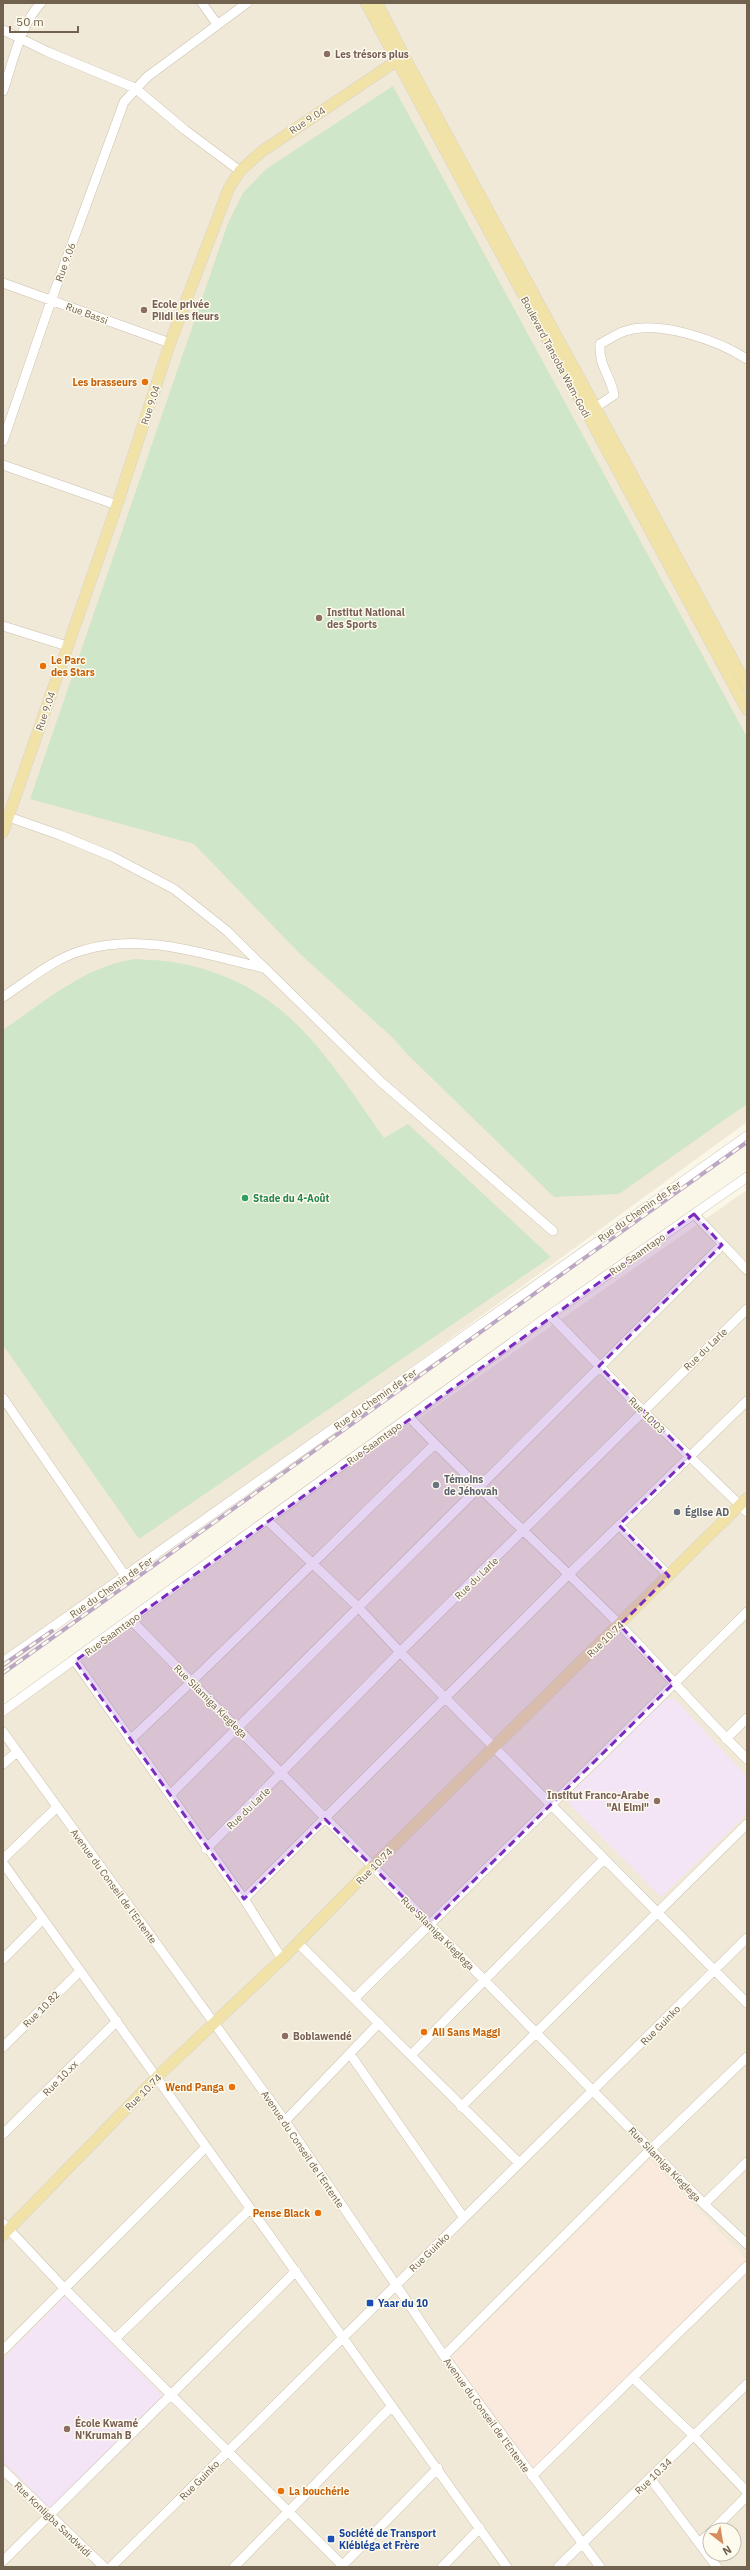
<svg xmlns="http://www.w3.org/2000/svg" width="750" height="2570" font-family="'IBM Plex Sans',sans-serif">
<style>
.residential{fill:#f1e9d7;fill-rule:evenodd}
.commercial{fill:#f9eadd}
.education{fill:#f3e4f6}
.green{fill:#cfe6c8}
.lines{fill:none;stroke-linecap:round;stroke-linejoin:round}
.minor-casing{stroke:#cbc0af;stroke-width:10}
.major-casing{stroke:#d7d3ce;stroke-width:12}
.minor{stroke:#fff;stroke-width:9}
.major{stroke:#f1e2a8;stroke-width:11}
.rail-casing{stroke:#bba7c3;stroke-width:4}
.rail{stroke:#fdfaee;stroke-width:2.5;stroke-dasharray:8;stroke-linecap:butt}
.marked{fill:#7b2cbf;fill-opacity:0.2;stroke:#7b2cbf;stroke-width:3;stroke-dasharray:8 5;stroke-linejoin:round}
.education-dot{fill:#8d6e63;stroke:#fdfaee;stroke-width:1.5}
.food-dot{fill:#e8710a;stroke:#fdfaee;stroke-width:1.5}
.leisure-dot{fill:#2e9e5b;stroke:#fdfaee;stroke-width:1.5}
.worship-dot{fill:#6b7280;stroke:#fdfaee;stroke-width:1.5}
.transit-dot{fill:#1a4fb4;stroke:#fdfaee;stroke-width:1.5}
.labels{text-anchor:middle;stroke-width:3;stroke-linejoin:round;paint-order:stroke}
.education-label{font-size:10px;font-weight:bold;fill:#785e54;stroke:#fdfaee;text-anchor:start}
.street-label{font-size:10px;fill:#71614f;stroke:#fdfaee}
.food-label{font-size:10px;font-weight:bold;fill:#c56008;stroke:#fdfaee;text-anchor:end}
.leisure-label{font-size:10px;font-weight:bold;fill:#27864d;stroke:#fdfaee;text-anchor:start}
.worship-label{font-size:10px;font-weight:bold;fill:#5b616d;stroke:#fdfaee;text-anchor:start}
.transit-label{font-size:10px;font-weight:bold;fill:#164399;stroke:#fdfaee;text-anchor:start}
</style>
<rect width="100%" height="100%" fill="#faf6e8"/>
<path class="residential" d="M3 3H747V1122L3 1665Z
M747 1190V2567H3V1707ZM710 2530H734V2554H710Z"/>
<path class="commercial" d="M650 2159 747 2260 531 2474 449 2359Z"/>
<path class="education" d="M666 1699H675L747 1777V1814L661 1897 569 1804 567 1797Z
M65 2296 164 2397 50 2509 3 2461V2359Z"/>
<path class="green" d="M393 86 747 737V1104L619 1194 554 1197 407 1054 392 1037 299 953 194 844 30 799 228 223 243 193 266 169Z
M135 959C149 960 164 960 178 963 286 983 326 1056 384 1138L408 1124 551 1257 139 1539 3 1345V1030C44 1002 85 966 135 959Z"/>
<g class="lines">
<g class="minor-casing">
<path id="minor" d="M202 3 217 24
M3 30 48 52 135 88 185 130 240 171
M3 91C13 62 20 25 41 3
M3 283 170 343
M596 407 614 395C610 373 599 368 600 344 608 340 616 334 625 331 660 320 717 340 747 359
M3 441 51 301 124 102 147 77 247 3
M3 465 117 505
M3 626 67 646
M3 815 60 835 111 856 174 889 227 931 380 1081 553 1231
M3 997C29 980 54 958 84 950 143 932 206 955 264 968
M694 1214 747 1270
M550 1315 643 1411 747 1512
M3 1398 126 1577
M409 1417C475 1486 545 1550 612 1617 658 1663 700 1713 747 1759
M267 1520 357 1606 400 1652 747 2003
M619 1525 669 1576
M131 1620 704 2204 747 2244
M75 1661 244 1899 282 1959
M3 1662 747 1136
M3 1711 550 1315 747 1177
M3 1732 285 2121 444 2356 600 2567
M726 1739 747 1718
M130 1740C233 1644 333 1542 435 1444
M3 1764 17 1752
M170 1795 722 1245
M206 1849 400 1652 747 1309
M3 1859 56 1808
M3 1863 507 2567
M244 1899 569 1574 747 1401
M298 1943 519 2163
M3 1959 42 1920
M355 1998 747 1612
M3 2047 80 1971
M350 2054 464 2218
M411 2055 604 1859
M461 2107 747 1824
M285 2121 379 2023
M3 2134 117 2021
M704 2204 747 2162
M3 2223 65 2289 344 2567
M115 2339 250 2209
M3 2350 206 2147
M444 2356 651 2149 747 2057
M633 2378 694 2436 747 2492
M3 2470 104 2567
M532 2476 747 2266
M650 2478 717 2567
M713 2530 747 2496
M699 2543 710 2533
M3 2561 296 2271
M111 2567 747 1938
M234 2567 392 2406
M341 2567 438 2468
M442 2567 480 2528
M558 2567 747 2384"/>
</g>
<g class="major-casing">
<path id="major" d="M366 3 747 710
M377 3 404 56 747 686
M3 832 117 505 170 343 229 188 240 171 261 152 404 56
M3 2235 157 2077 282 1959 372 1867 747 1498"/>
</g>
<use href="#minor" class="minor"/>
<use href="#major" class="major"/>
<g class="rail-casing">
<path id="rail" d="M3 1665 52 1631
M3 1673 747 1142"/>
</g>
<use href="#rail" class="rail"/>
</g>
<path class="marked" d="M694 1214 722 1245 599 1366 690 1457 619 1525 669 1576 620 1625 673 1684 430 1924 325 1819 244 1899 75 1661Z"/>
<g class="education-dot">
<circle cx="327" cy="54" r="4"/>
<circle cx="144" cy="310" r="4"/>
<circle cx="319" cy="618" r="4"/>
<circle cx="657" cy="1801" r="4"/>
<circle cx="285" cy="2036" r="4"/>
<circle cx="67" cy="2429" r="4"/>
</g>
<g class="food-dot">
<circle cx="145" cy="382" r="4"/>
<circle cx="43" cy="666" r="4"/>
<circle cx="424" cy="2032" r="4"/>
<circle cx="232" cy="2087" r="4"/>
<circle cx="318" cy="2213" r="4"/>
<circle cx="281" cy="2491" r="4"/>
</g>
<circle class="leisure-dot" cx="245" cy="1198" r="4"/>
<g class="worship-dot">
<circle cx="436" cy="1485" r="4"/>
<circle cx="677" cy="1512" r="4"/>
</g>
<g class="transit-dot">
<rect x="366" y="2299" width="8" height="8" rx="2"/>
<rect x="327" y="2535" width="8" height="8" rx="2"/>
</g>
<g class="labels">
<g class="education-label">
<text x="335" y="58">Les trésors plus</text>
<text x="152" y="308">Ecole privée<tspan x="152" dy="12">Piidi les fleurs</tspan></text>
<text x="327" y="616">Institut National<tspan x="327" dy="12">des Sports</tspan></text>
<text x="649" y="1799" text-anchor="end">Institut Franco-Arabe<tspan x="649" dy="12">"Al Elmi"</tspan></text>
<text x="293" y="2040">Boblawendé</text>
<text x="75" y="2427">École Kwamé<tspan x="75" dy="12">N'Krumah B</tspan></text>
</g>
<g class="street-label">
<text transform="translate(307 120) rotate(-33)" y="4">Rue 9.04</text>
<text transform="translate(65 262) rotate(-70)" y="4">Rue 9.06</text>
<text transform="translate(87 313) rotate(20)" y="4">Rue Bassi</text>
<text transform="translate(556 357) rotate(62)" y="4">Boulevard Tansoba Wam-Godi</text>
<text transform="translate(150 405) rotate(-72)" y="4">Rue 9.04</text>
<text transform="translate(45 711) rotate(-71)" y="4">Rue 9.04</text>
<text transform="translate(639 1211) rotate(-35)" y="4">Rue du Chemin de Fer</text>
<text transform="translate(637 1254) rotate(-35)" y="4">Rue Saamtapo</text>
<text transform="translate(705 1349) rotate(-44)" y="4">Rue du Larle</text>
<text transform="translate(375 1399) rotate(-35)" y="4">Rue du Chemin de Fer</text>
<text transform="translate(647 1415) rotate(45)" y="4">Rue 10.03</text>
<text transform="translate(374 1443) rotate(-36)" y="4">Rue Saamtapo</text>
<text transform="translate(476 1578) rotate(-44)" y="4">Rue du Larle</text>
<text transform="translate(111 1587) rotate(-35)" y="4">Rue du Chemin de Fer</text>
<text transform="translate(112 1634) rotate(-36)" y="4">Rue Saamtapo</text>
<text transform="translate(605 1639) rotate(-44)" y="4">Rue 10.74</text>
<text transform="translate(211 1701) rotate(45)" y="4">Rue Silamiga Kieglega</text>
<text transform="translate(248 1808) rotate(-44)" y="4">Rue du Larle</text>
<text transform="translate(374 1866) rotate(-45)" y="4">Rue 10.74</text>
<text transform="translate(114 1886) rotate(54)" y="4">Avenue du Conseil de l'Entente</text>
<text transform="translate(438 1933) rotate(45)" y="4">Rue Silamiga Kieglega</text>
<text transform="translate(41 2009) rotate(-45)" y="4">Rue 10.82</text>
<text transform="translate(660 2025) rotate(-45)" y="4">Rue Guinko</text>
<text transform="translate(60 2078) rotate(-45)" y="4">Rue 10.xx</text>
<text transform="translate(143 2092) rotate(-45)" y="4">Rue 10.74</text>
<text transform="translate(303 2149) rotate(56)" y="4">Avenue du Conseil de l'Entente</text>
<text transform="translate(665 2164) rotate(46)" y="4">Rue Silamiga Kieglega</text>
<text transform="translate(429 2252) rotate(-44)" y="4">Rue Guinko</text>
<text transform="translate(487 2415) rotate(54)" y="4">Avenue du Conseil de l'Entente</text>
<text transform="translate(653 2476) rotate(-44)" y="4">Rue 10.34</text>
<text transform="translate(199 2480) rotate(-45)" y="4">Rue Guinko</text>
<text transform="translate(53 2519) rotate(44)" y="4">Rue Konligba Sandwidi</text>
</g>
<g class="food-label">
<text x="137" y="386">Les brasseurs</text>
<text x="51" y="664" text-anchor="start">Le Parc<tspan x="51" dy="12">des Stars</tspan></text>
<text x="432" y="2036" text-anchor="start">Ali Sans Maggi</text>
<text x="224" y="2091">Wend Panga</text>
<text x="310" y="2217">Pense Black</text>
<text x="289" y="2495" text-anchor="start">La bouchérie</text>
</g>
<g class="leisure-label">
<text x="253" y="1202">Stade du 4-Août</text>
</g>
<g class="worship-label">
<text x="444" y="1483">Témoins<tspan x="444" dy="12">de Jéhovah</tspan></text>
<text x="685" y="1516">Église AD</text>
</g>
<g class="transit-label">
<text x="378" y="2307">Yaar du 10</text>
<text x="339" y="2537">Société de Transport<tspan x="339" dy="12">Kiébléga et Frère</tspan></text>
</g>
</g>
<rect width="750" height="2570" fill="none" stroke="#71614f" stroke-width="8"/>
<g transform="translate(722 2542) rotate(149)"><circle r="19" fill="#fdfaee" stroke="#c5bdae"/>
<path d="M0-3L7 15L0 10L-7 15Z" fill="#d68c5b"/>
<text y="-6" font-size="11" font-weight="bold" text-anchor="middle" fill="#71614f">N</text>
</g>
<path d="M10 26v6h68v-6" fill="none" stroke="#71614f" stroke-width="2"/>
<text x="16" y="26" font-size="12" fill="#71614f" stroke="#fdfaee" stroke-width="3" paint-order="stroke">50 m</text>
</svg>
